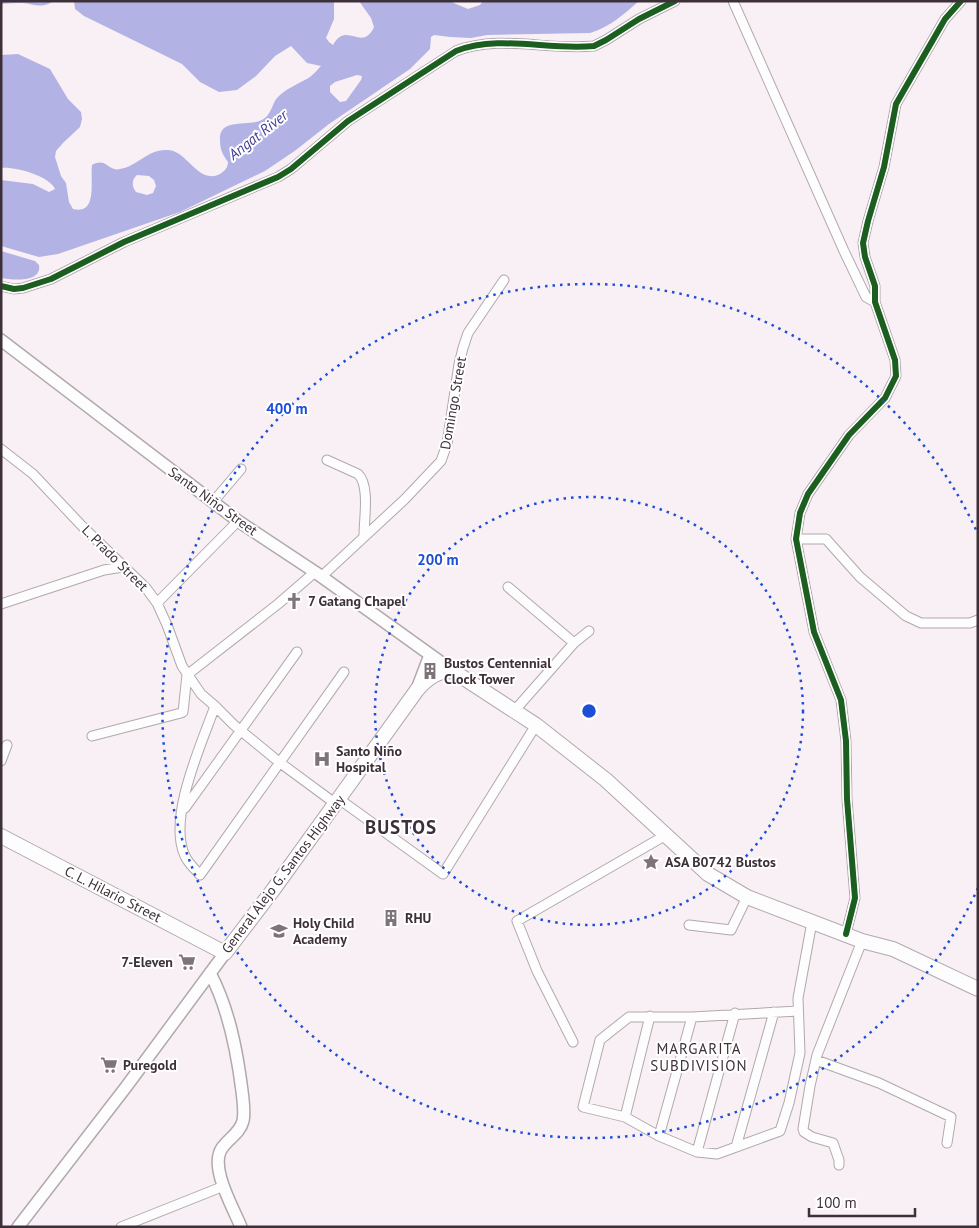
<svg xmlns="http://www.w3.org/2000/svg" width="979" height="1228" font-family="'PT Sans',sans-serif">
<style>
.water{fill:#b3b2e4;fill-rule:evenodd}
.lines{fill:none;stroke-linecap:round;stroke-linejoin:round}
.street-casing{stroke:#b1a8ad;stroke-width:11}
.secondary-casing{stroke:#b1a8ad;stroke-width:14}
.primary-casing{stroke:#b1a8ad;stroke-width:16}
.street{stroke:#fefdfd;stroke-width:9}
.secondary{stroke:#fefdfd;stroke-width:11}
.primary{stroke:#fefdfd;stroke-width:14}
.cycleway-casing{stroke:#fff;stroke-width:9}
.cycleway{stroke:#1b5e20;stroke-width:6}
.ring{fill:none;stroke:#1d4ed8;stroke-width:2.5;stroke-dasharray:2.5 5}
.labels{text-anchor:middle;stroke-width:4;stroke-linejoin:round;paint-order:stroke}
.street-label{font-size:14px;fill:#3d3038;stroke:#fff}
.poi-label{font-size:14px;font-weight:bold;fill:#3d3038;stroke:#fff;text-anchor:start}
.water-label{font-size:15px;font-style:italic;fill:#423e8f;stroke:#fff}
.neighbourhood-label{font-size:15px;letter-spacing:1px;fill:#3d3038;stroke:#fff}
.district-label{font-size:19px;font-weight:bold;letter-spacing:1px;fill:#3d3038;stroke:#fff}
.centre{fill:#1d4ed8;stroke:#fff;stroke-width:2.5}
.ring-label{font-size:15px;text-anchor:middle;font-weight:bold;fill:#1d4ed8;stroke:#fff;stroke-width:4;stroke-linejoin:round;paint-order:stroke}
</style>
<rect width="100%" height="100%" fill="#f8f0f4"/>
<path class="water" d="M1 1H53C43 9 34 4 22 3 15 3 8 3 1 4Z
M74 1H334V19L326 38 329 42 333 45C347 20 362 53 374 27L371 18 359 1H449L468 9 480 5 483 1H639C624 14 610 27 590 33L487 35 471 38 450 37 434 35 431 37 430 49 410 69 329 124 296 150 265 171 180 212 58 254 39 257 1 246V180L33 184 49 192 55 189C50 176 14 166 1 168V55L18 54 50 69 68 99 81 112 82 119 80 127 63 143 56 151 55 157 61 176 66 183 69 202 73 209C98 215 90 181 92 165 107 157 108 172 120 169 138 166 148 149 167 150 188 150 197 185 220 174 225 171 228 167 228 162 223 155 220 150 220 141 218 115 252 129 265 118 272 112 272 104 277 98 286 88 299 84 310 77 314 74 317 70 321 66L307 63 291 46 275 56 256 76 237 90 219 92 200 82 182 64 84 16 75 9ZM357 75 362 76 361 80 346 101 340 102 330 92V86L335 82ZM137 175 149 176 154 180 156 186 153 193 147 195 136 192C132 187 131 180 137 175Z
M1 251 35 261 39 265C42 283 12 280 1 278Z"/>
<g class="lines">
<g class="street-casing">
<path id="street" d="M733 1 844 251 866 297 875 302
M1 286 14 289 23 288 51 279 124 242 278 177 291 169 348 121 456 51C500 34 549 51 594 46L606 40 639 19 675 1
M1 449 33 474 82 526 146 588 157 603 167 625 182 666 201 694 215 706 234 725 279 762 336 804
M327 460 358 474C370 485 364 519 364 535
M213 502 241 469
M796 539H826L860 577 906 616 921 623H970L978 620
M321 577 405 499 441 461 447 444 459 364 463 348 468 333 504 280
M508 587 574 643
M157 603 238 521
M1 604 104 570 123 567
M215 706C202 743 167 818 185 856 188 863 195 869 200 875L344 672
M515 710 574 643 589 631
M92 736 181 713 183 712 187 675 278 604 315 572
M1 761 7 745
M339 799 443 874 536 725
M185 808 297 652
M689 925 731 930 747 897
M846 934 855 898 847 799 846 741 841 700 814 632 796 539 800 513 808 494 849 435 885 398 896 376 895 360 875 302V286L865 257 863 243 868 221 884 167 896 104 945 19 961 1
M798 1011 692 1017H629L600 1040 583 1107 625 1117 659 1136 697 1152 717 1154 780 1131 789 1103 800 1053 798 998 812 922
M573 1042 537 971 517 921 666 835
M816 1060 879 1083 951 1117 947 1143
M625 1117 650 1016
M659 1136 692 1017
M736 1147 774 1012
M697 1152 735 1013
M839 1165V1160L833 1143 812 1137 804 1132 803 1129 810 1086 817 1055 862 941
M121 1227 224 1186"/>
</g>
<g class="secondary-casing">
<path id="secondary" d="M1 340 238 521 315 572 453 671
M417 689 430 655
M210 973C229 1009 237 1051 242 1091 243 1100 245 1111 243 1121 240 1133 229 1138 222 1148 209 1167 233 1207 241 1227
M18 1227 126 1087 225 953"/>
</g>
<g class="primary-casing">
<path id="primary" d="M1 836 225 953 273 890 417 690C426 679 438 670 453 671L536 725 606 780 708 874 747 897 862 941 893 949 978 989"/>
</g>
<use href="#street" class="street"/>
<use href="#secondary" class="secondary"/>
<use href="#primary" class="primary"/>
<g class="cycleway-casing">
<path id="cycleway" d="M1 286 14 289 23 288 51 279 124 242 278 177 291 169 348 121 456 51C500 34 549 51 594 46L606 40 639 19 675 1
M846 934 855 898 847 799 846 741 841 700 814 632 796 539 800 513 808 494 849 435 885 398 896 376 895 360 875 302V286L865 257 863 243 868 221 884 167 896 104 945 19 961 1"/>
</g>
<use href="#cycleway" class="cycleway"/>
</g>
<g class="ring">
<circle cx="589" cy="711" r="214"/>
<path d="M978 888A427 427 0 1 1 978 534"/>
</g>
<defs>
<g id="church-bare" transform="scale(1.35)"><path d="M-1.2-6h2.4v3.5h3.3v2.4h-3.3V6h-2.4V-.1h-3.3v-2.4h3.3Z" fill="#7e737a" stroke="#fff" stroke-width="2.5" paint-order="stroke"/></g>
<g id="building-bare" transform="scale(1.35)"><path d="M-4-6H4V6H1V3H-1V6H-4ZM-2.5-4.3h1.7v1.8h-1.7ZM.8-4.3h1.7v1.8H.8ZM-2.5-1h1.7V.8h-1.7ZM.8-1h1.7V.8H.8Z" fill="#7e737a" stroke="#fff" stroke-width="2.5" paint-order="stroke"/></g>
<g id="hospital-bare" transform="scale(1.35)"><path d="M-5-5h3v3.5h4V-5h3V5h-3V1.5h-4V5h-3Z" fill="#7e737a" stroke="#fff" stroke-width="2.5" paint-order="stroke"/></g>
<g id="sight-bare" transform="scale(1.35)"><path d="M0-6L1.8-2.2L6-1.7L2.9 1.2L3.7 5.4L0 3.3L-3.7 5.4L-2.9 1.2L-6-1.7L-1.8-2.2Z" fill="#7e737a" stroke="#fff" stroke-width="2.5" paint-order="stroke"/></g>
<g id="school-bare" transform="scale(1.35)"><path d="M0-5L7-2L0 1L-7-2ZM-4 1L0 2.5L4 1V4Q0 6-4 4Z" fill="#7e737a" stroke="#fff" stroke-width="2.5" paint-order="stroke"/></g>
<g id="supermarket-bare" transform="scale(1.35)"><path d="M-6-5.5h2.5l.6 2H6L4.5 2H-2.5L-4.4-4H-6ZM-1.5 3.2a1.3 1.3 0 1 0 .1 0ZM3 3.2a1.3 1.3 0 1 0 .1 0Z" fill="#7e737a" stroke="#fff" stroke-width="2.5" paint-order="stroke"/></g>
</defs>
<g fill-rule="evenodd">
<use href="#church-bare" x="294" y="601"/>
<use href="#building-bare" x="430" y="671"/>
<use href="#hospital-bare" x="322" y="759"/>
<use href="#sight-bare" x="651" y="862"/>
<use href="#building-bare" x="391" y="918"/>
<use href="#school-bare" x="279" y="931"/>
<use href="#supermarket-bare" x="187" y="962"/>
<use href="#supermarket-bare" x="109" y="1065"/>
</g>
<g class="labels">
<g class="street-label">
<text transform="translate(453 403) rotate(-80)" y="5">Domingo Street</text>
<text transform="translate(213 501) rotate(36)" y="5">Santo Niño Street</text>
<text transform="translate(115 558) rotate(45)" y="5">L. Prado Street</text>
<text transform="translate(283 874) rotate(-53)" y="5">General Alejo G. Santos Highway</text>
<text transform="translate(113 894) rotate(27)" y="5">C. L. Hilario Street</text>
</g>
<g class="poi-label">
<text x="308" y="606">7 Gatang Chapel</text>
<text x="444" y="668">Bustos Centennial<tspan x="444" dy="16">Clock Tower</tspan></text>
<text x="336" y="756">Santo Niño<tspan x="336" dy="16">Hospital</tspan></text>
<text x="665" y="867">ASA B0742 Bustos</text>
<text x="405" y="923">RHU</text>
<text x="293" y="928">Holy Child<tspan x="293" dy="16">Academy</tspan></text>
<text x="173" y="967" text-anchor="end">7-Eleven</text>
<text x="123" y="1070">Puregold</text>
</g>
<g class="water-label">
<text transform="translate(258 135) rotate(-38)" y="5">Angat River</text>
</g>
<g class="neighbourhood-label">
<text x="699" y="1054">MARGARITA<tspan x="699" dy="17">SUBDIVISION</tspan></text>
</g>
<g class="district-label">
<text x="401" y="834">BUSTOS</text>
</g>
</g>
<circle cx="589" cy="711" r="8" class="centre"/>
<g class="ring-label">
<text x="287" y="414">400 m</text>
<text x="438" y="565">200 m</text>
</g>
<rect width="979" height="1228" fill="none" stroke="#3d3038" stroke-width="5"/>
<path d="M809 1208v8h106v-8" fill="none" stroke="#3d3038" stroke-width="2.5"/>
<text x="816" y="1208" font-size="15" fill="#3d3038" stroke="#ffffff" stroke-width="4" paint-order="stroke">100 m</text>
</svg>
